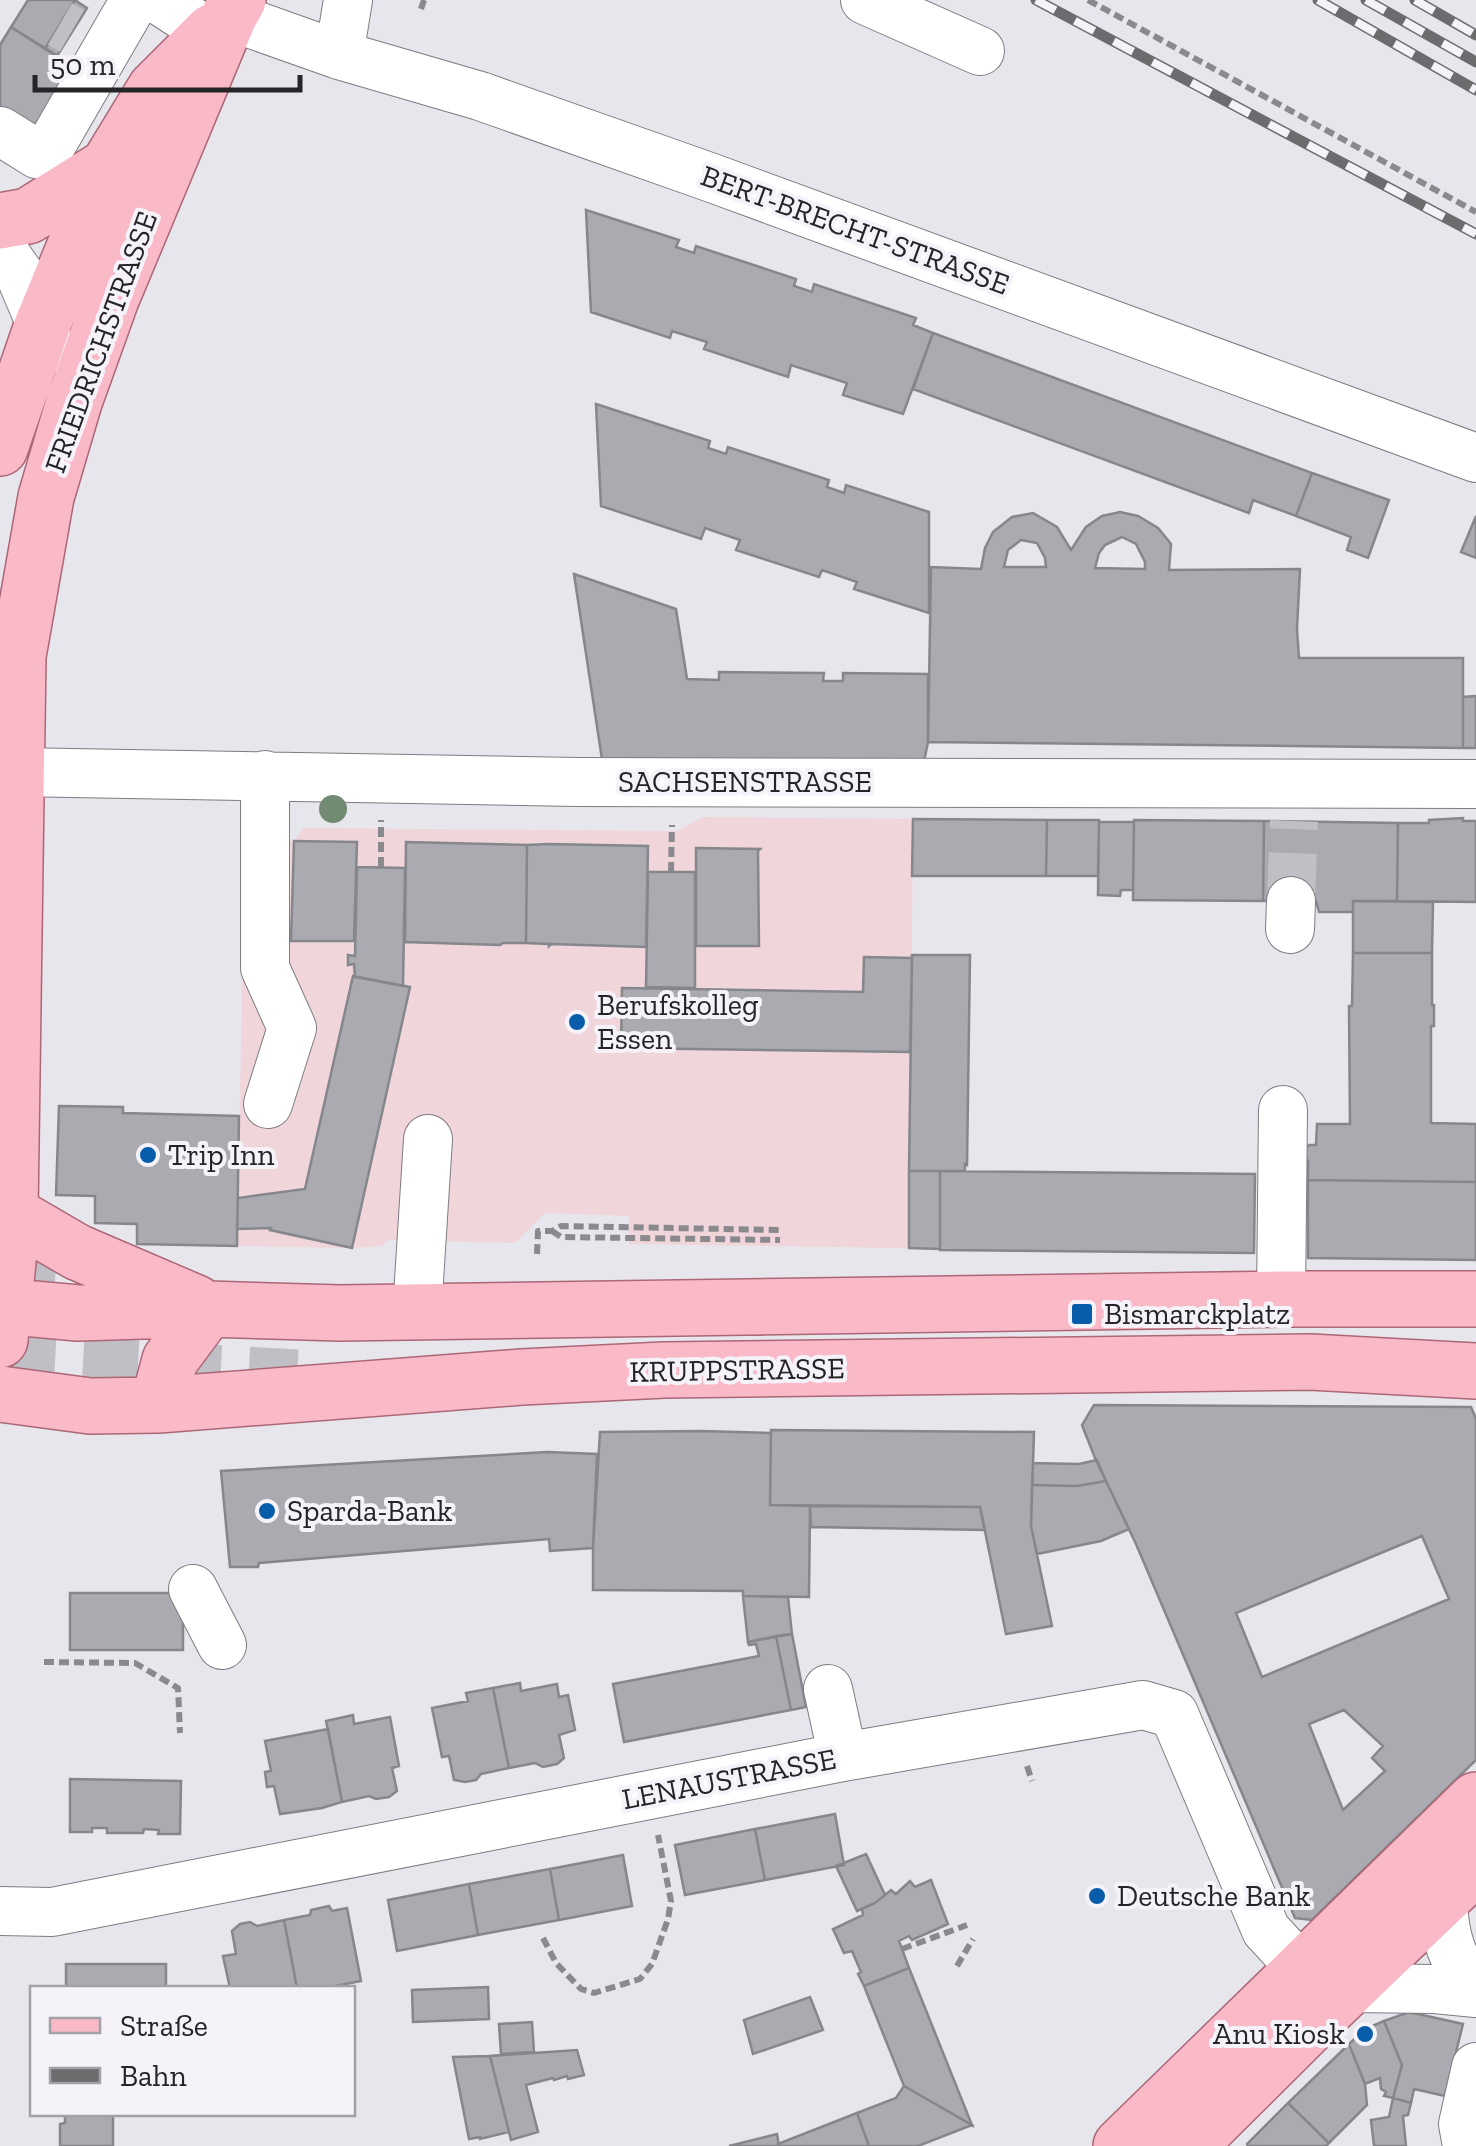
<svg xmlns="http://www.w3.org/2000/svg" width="1476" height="2146" font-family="'Zilla Slab',serif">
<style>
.education{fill:#f0d5da}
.building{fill:#aaaab0;stroke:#86878c;stroke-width:2.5;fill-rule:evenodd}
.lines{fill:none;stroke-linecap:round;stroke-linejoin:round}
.minor-tunnel{stroke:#c0bfc5;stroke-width:48;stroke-dasharray:48 24;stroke-linecap:butt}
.highway-tunnel{stroke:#c0bfc5;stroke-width:55;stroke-dasharray:55 28;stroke-linecap:butt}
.minor-casing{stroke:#7e7c81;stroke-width:50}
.major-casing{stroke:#ac6777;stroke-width:58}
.path{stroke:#8a898d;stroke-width:6;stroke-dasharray:10 5;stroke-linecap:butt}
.minor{stroke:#fff;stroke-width:48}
.major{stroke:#f9b9c7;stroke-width:55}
.rail-casing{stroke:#6c6c6f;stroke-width:11}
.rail{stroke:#f5f3f9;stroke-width:8;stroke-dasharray:22;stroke-linecap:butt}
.tree{fill:#728972}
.poi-dot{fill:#085dab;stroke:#f5f3f9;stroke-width:4}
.labels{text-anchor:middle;stroke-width:8;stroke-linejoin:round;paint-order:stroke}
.street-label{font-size:30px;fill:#252527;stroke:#f5f3f9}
.poi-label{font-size:30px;fill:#252527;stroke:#f5f3f9;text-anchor:start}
</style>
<rect width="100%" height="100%" fill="#e7e6ec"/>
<path class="education" d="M703 817 913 819 909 1248 629 1244V1216L545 1213 515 1243 389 1240 381 1246 352 1248 237 1246 245 841H294L304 828 677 831Z"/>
<path class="building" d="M28 0H75L45 49 11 27Z
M75 0 87 8 57 56 45 49Z
M11 27 85 73 45 137 0 110V45Z
M586 210 679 240 676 247 694 253 696 246 796 279 794 286 812 292 814 284 916 318 913 325 933 333 903 414 843 395 847 383 791 365 788 377 704 349 707 342 672 331 670 338 591 312Z
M933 333 1312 473 1296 516 1253 500 1249 513 913 389Z
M596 404 710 441 708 448 726 454 728 447 829 480 827 487 844 493 846 485 929 512V613L854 589 857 582 822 570 819 577 736 550 740 540 705 528 701 539 601 506Z
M1312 473 1389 500 1368 558 1347 550 1351 537 1296 516Z
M1120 512 1138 516 1158 528 1171 544 1169 570 1300 569 1297 629 1299 658H1463V748L928 742 931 567 981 569 985 548 993 532 1012 517 1033 513 1057 527 1071 550 1086 527 1102 516ZM1122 537 1136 544 1145 562V569L1095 568 1099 553 1105 545ZM1021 540 1037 543 1045 558 1046 567H1004L1008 550Z
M1476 516V558L1461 552Z
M574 574 676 609 687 679 719 680V672L824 673 823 681H843V673L928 674V742L922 771 603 766Z
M1476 696V748H1463V697Z
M1463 818V821H1476V902L1397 901 1398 823H1429V820Z
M913 819 1047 820 1046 876H912Z
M1047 820H1099L1098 876H1046Z
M1134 820 1264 821 1263 901 1133 900Z
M1264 821 1398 823 1397 901H1353V912H1319L1316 901H1263Z
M1099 822H1134L1133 890H1121L1120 896 1098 895Z
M294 841 357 842 354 941H291Z
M406 842 527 845 526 943H503L500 945 405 942Z
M549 844 648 846 646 947 551 944 549 946V944L526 943 527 845Z
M696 848 760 849 758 851 759 946H696Z
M357 867 405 868 403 986 355 977 354 964 348 965V955L355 956Z
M648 872H695V988L646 987Z
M1353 901 1433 902 1432 953H1353Z
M1353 953H1432V1005H1434V1026H1431V1123L1476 1124V1182L1308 1180V1161L1300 1153 1309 1145H1316L1317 1124H1350L1349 1006H1352Z
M912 955H970L967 1165 965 1164V1171H909Z
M864 957 912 958 910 1052 621 1048 622 988 863 992Z
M353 976 410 987 352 1248 270 1230 271 1228 237 1229 238 1198 305 1189Z
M59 1106 123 1107V1113L239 1116 237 1246 137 1244V1224L95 1223V1196L56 1195Z
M909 1171H940V1249L909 1248Z
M940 1171 1255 1174 1254 1253 940 1250Z
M1308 1180 1476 1182V1260L1308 1258Z
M1094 1405 1471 1407 1476 1419V1760L1312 1920 1295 1918 1136 1544 1095 1458 1082 1425ZM1422 1536 1449 1599 1262 1677 1236 1613ZM1344 1710 1383 1746 1372 1758 1385 1771 1343 1810 1309 1724Z
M771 1430 1034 1432 1031 1526 1052 1626 1006 1634 980 1507 770 1505Z
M701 1431 771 1433 770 1505 810 1506 809 1597 743 1596V1591L593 1590V1548L600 1432Z
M547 1452 597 1454 593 1548 550 1551 549 1539 259 1563 258 1567H230L221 1471Z
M1097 1460 1106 1481 1077 1486 1032 1485 1033 1463 1079 1464Z
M1106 1481 1129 1529 1101 1541 1037 1554 1031 1526 1032 1485 1077 1486Z
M810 1506 980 1507 985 1530 811 1527Z
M70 1593H183V1650H70Z
M743 1596 788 1597 792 1634 748 1642Z
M792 1634 806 1707 791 1710 776 1636Z
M776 1636 791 1710 624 1742 613 1684 759 1656 756 1644 749 1645 748 1642Z
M520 1683 521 1691 557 1684 559 1697 568 1695 575 1730 559 1735 564 1758 557 1764 543 1767 535 1763 509 1768 493 1688Z
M493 1688 509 1768 481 1774 476 1780 465 1782 454 1780 449 1756 442 1757 432 1708 468 1701 466 1693Z
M353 1715 354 1724 390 1717 399 1766 392 1768 397 1791 389 1797 376 1799 369 1796 342 1802 326 1721Z
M328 1729 342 1802 322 1808 280 1814 274 1786 267 1787 265 1772 271 1771 265 1741Z
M70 1779 181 1781 180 1834H158L159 1830 144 1829 143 1833H107V1828H92V1832H70Z
M835 1814 844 1865 765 1880 755 1829Z
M755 1829 765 1880 685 1895 675 1845Z
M866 1854 885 1895 875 1903 857 1911 836 1866Z
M623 1855 632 1906 559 1920 550 1869Z
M550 1869 559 1920 478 1935 469 1884Z
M931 1880 948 1924 912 1940 909 1936 899 1941 909 1968 864 1986 858 1974 861 1972 852 1951 844 1953 833 1929 863 1915 862 1909 875 1903 891 1890 896 1894 910 1881 915 1887Z
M469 1884 478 1935 397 1951 388 1900Z
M329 1906 332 1911 347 1908 361 1981 325 1988H297L284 1920 310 1915 311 1910Z
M284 1920 297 1988H230L223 1956 236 1954 232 1931 240 1924 250 1922 257 1926Z
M66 1964H166V1988H66Z
M909 1968 972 2125 904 2086 864 1986Z
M488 1987 489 2019 413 2022 412 1990Z
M810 1997 823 2030 753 2054 744 2020Z
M1409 2012 1463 2024 1445 2096 1414 2089 1411 2103 1393 2098 1402 2065 1384 2021Z
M1384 2021 1402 2065 1393 2098 1384 2096 1386 2092 1381 2089 1380 2078 1365 2084 1349 2044 1365 2029Z
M532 2022 534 2052 501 2054 499 2024Z
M1349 2044 1365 2084 1367 2105 1329 2143 1288 2103Z
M577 2050 584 2075 568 2079 567 2076 554 2080 553 2078 526 2085 538 2132 511 2140 490 2056Z
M490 2056 509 2132 480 2139V2137L469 2139 453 2057Z
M904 2086 972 2125 918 2146H869L857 2113 896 2098Z
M1393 2098 1411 2103 1408 2115 1403 2116 1406 2146H1374L1371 2120 1389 2117Z
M1288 2103 1329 2143 1326 2146H1248L1247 2144Z
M857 2113 869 2146H779L778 2144Z
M65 2114H113V2146H60V2124L65 2123Z
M777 2134 779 2146H729Z"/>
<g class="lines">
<path class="minor-tunnel" d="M60 24 72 31
M1291 901 1294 821"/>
<path class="highway-tunnel" d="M0 1280 153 1287
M0 1360 297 1377"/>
<g class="minor-casing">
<path id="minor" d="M159 0 211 34
M865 0 980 51
M229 16 339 55 480 96 712 178 1476 458
M339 55 348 0
M0 131 37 154 49 149 135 0
M0 246 20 275 51 348
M15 772 578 782 1476 784
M265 775V968L292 1028 268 1104
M1290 929 1291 901
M1281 1299 1283 1110
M417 1312 428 1139
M193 1589 222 1645
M828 1689 843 1757
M1443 1899C1444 1939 1452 1960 1476 1991
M0 1911 52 1912 843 1757 1143 1705 1174 1714 1266 1930 1303 1970 1348 1988 1435 1989 1476 1993
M1467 2146 1463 2124 1476 2067"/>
</g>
<g class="major-casing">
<path id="major" d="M0 221 28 216 108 166
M0 448 42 326 108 166 155 89 212 32
M10 1213 77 1252 196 1303
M0 1306 78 1313 208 1309 340 1313 1281 1299H1476
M0 1340 8 1262 10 1213 18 656 46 497 74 402 111 299 229 16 238 0
M0 1394 90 1406 158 1405 522 1377 664 1370 1310 1362 1476 1371
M158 1405 170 1360 208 1309
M1121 2146 1476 1800
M1188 2146 1314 2021 1476 1866"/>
</g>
<path class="path" d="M1088 0 1476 212
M421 9 424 0
M381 867V820
M671 872 672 825
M552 1231 561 1237 780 1240
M537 1254 538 1231H552L561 1226 781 1230
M44 1662 135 1663 178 1688 180 1733
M1027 1766 1032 1781
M543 1938 556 1963 581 1989 594 1993 640 1979 652 1964 668 1919 671 1901 658 1835
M902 1949 967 1925
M957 1966 973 1939"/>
<use href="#minor" class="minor"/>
<use href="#major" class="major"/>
<g class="rail-casing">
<path id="rail" d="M1036 0 1476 234
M1318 0 1476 90
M1366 0 1476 62
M1415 0 1476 35"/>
</g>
<use href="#rail" class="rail"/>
</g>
<circle class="tree" cx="333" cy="809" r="14"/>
<g class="poi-dot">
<circle cx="577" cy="1022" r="10"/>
<circle cx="148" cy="1155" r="10"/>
<rect x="1070" y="1302" width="24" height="24" rx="5"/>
<circle cx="267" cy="1511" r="10"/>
<circle cx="1097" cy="1896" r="10"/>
<circle cx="1365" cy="2034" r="10"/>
</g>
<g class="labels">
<g class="street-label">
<text transform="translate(855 230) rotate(20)" y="10">BERT-BRECHT-STRASSE</text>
<text transform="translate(101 342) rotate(-70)" y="10">FRIEDRICHSTRASSE</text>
<text x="745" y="792">SACHSENSTRASSE</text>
<text transform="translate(737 1370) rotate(-1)" y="10">KRUPPSTRASSE</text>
<text transform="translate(729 1779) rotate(-11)" y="10">LENAUSTRASSE</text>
</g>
<g class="poi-label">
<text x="597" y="1015">Berufskolleg<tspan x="597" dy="34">Essen</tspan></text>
<text x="168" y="1165">Trip Inn</text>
<text x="1104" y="1324">Bismarckplatz</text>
<text x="287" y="1521">Sparda-Bank</text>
<text x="1117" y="1906">Deutsche Bank</text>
<text x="1345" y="2044" text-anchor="end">Anu Kiosk</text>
</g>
</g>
<rect x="30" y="1986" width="325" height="130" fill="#f5f3f9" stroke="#a2a1a5" stroke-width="2.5"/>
<rect x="50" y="2018" width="50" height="15" fill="#f9b9c7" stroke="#a2a1a5" stroke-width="2.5"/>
<text x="120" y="2036" font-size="30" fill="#252527">Straße</text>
<rect x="50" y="2068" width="50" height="15" fill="#6c6c6f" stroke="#a2a1a5" stroke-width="2.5"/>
<text x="120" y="2086" font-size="30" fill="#252527">Bahn</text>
<path d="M35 75v15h265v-15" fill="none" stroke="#252527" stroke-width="5"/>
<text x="50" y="75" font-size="30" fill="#252527" stroke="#f5f3f9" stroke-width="8" paint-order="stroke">50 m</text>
</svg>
